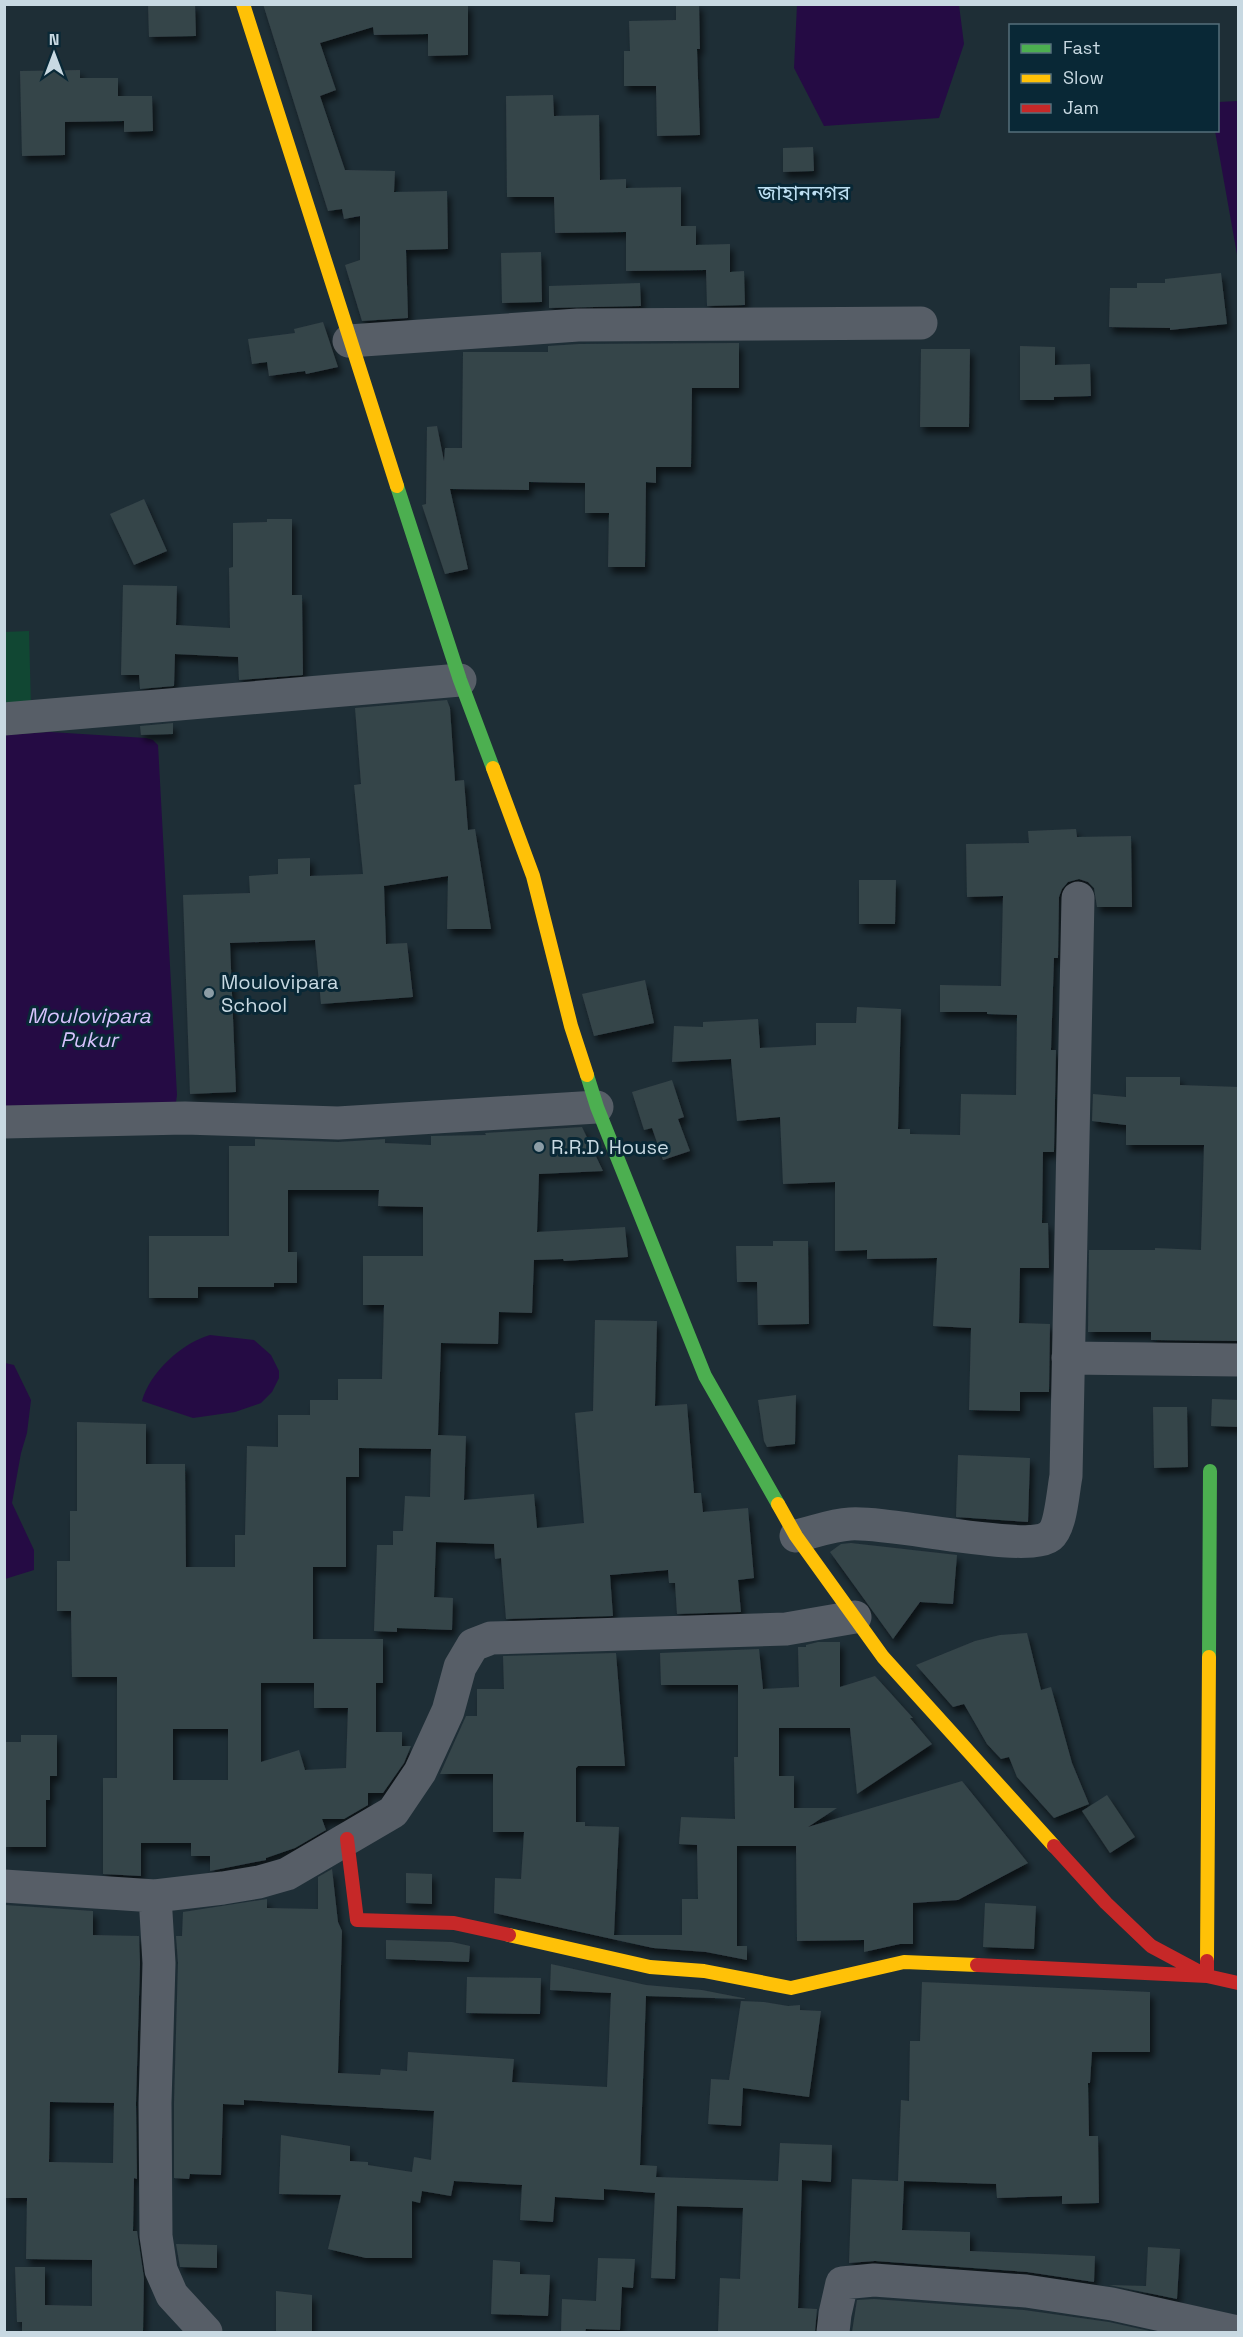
<svg xmlns="http://www.w3.org/2000/svg" width="1243" height="2337" font-family="'Space Grotesk','Noto Sans Bengali',sans-serif">
<style>
.green{fill:#114733}
.water{fill:#250b44}
.building{fill:#364449;fill-rule:evenodd;filter:url(#shadow)}
.lines{fill:none;stroke-linecap:round;stroke-linejoin:round}
.street{stroke:#575e67;stroke-width:33}
.fast{stroke:#4caf50;stroke-width:14}
.slow{stroke:#ffc107;stroke-width:14}
.jam{stroke:#c62828;stroke-width:14}
.poi-dot{fill:#8c9da6;stroke:#092836;stroke-width:2}
.labels{text-anchor:middle;stroke-width:6;stroke-linejoin:round;paint-order:stroke}
.poi-label{font-size:20px;fill:#c8d9e2;stroke:#092836;text-anchor:start}
.neighbourhood-label{font-size:21px;fill:#bddff2;stroke:#092836}
.water-label{font-size:21px;font-style:italic;fill:#d6c2fc;stroke:#092836}
</style>
<defs>
<filter id="shadow"><feDropShadow dx="3.5" dy="6" stdDeviation="3" flood-color="#0009"/></filter>
</defs>
<rect width="100%" height="100%" fill="#1e2e36"/>
<path class="green" d="M29 631 31 708 5 711 4 632Z"/>
<path class="water" d="M797 5H959L964 44 939 118 824 126 794 68Z
M1238 101V260L1215 131 1218 130V102Z
M50 732 146 738 153 740 158 745 177 1095 176 1102 5 1115V735Z
M210 1335 254 1340 271 1355 279 1371V1378L272 1392 261 1403 235 1412 193 1418 142 1401C150 1372 182 1343 210 1335Z
M5 1363 14 1365 31 1400 27 1433 21 1453 12 1503 34 1550V1570L5 1579Z"/>
<path class="building" d="M148 4H195L196 36 149 37Z
M263 4H468V55L428 56V34L374 35 373 27 320 43 336 90 320 96 345 170 395 171 394 192 447 191 448 249 406 250 408 318 362 321 345 265 360 260V216L344 219 342 209 328 211Z
M676 4H699L700 49H697L700 135 657 136 656 86H624V51H630L629 21 676 20Z
M80 70V78H118V96H152L153 131 124 132V121L65 122V155L22 156 20 71Z
M553 95 554 116 599 115 600 180 626 179V188L681 187V226H696V245L730 244V272L744 271 745 305 707 306 706 270 626 271V232L555 233 554 197H507L506 96Z
M813 147 814 171 783 172V148Z
M541 252 542 302 502 303 501 253Z
M1221 273 1227 324 1170 330V328L1109 327 1110 288H1137V283H1165V279Z
M640 283 641 306 549 308V286Z
M323 322 338 367 306 374 305 371 269 376 267 362 252 364 248 339 295 333 294 329Z
M739 343V388H692L691 467H656V483L646 482 645 567H608L609 513H585V483L529 482V490L450 489 468 569 445 574 422 505 426 504 427 427 437 426 444 461 445 448H462L463 352H548V346L579 344Z
M1020 346 1055 347V365L1090 364 1091 396 1054 397V400H1020Z
M921 349H970L969 427H920Z
M144 499 167 551 134 565 110 514Z
M267 519H292V595H302L303 675 239 680 238 657 175 654 174 686 140 689 139 675H121L123 585 177 586 176 625 230 628 229 568 233 567V523L267 522Z
M447 700 450 708 455 781 464 780 468 830 475 829 491 929H447L448 876 384 886 386 944 407 943 413 997 321 1004 315 940 230 943 236 1092 190 1094 183 895 250 893 249 876 278 874V859L310 858V876L363 874 354 785 361 784 355 708Z
M173 723V734L141 735 140 726Z
M1076 829 1077 837 1131 836 1132 907H1097L1094 888 1088 882 1079 879 1068 882 1062 889 1059 897 1058 958H1054L1051 1050H1056L1054 1152H1043L1042 1223H1048L1049 1268H1020L1019 1323 1050 1324 1049 1392H1020V1411L969 1410 971 1328 933 1326 937 1258 867 1259V1250L835 1251V1182L783 1184 780 1117 737 1121 731 1059 672 1062 674 1026 703 1027V1022L758 1019 760 1048 816 1045V1023H856L857 1007 901 1009 898 1129H910V1134L960 1135 961 1094 1016 1095 1017 1015 987 1014V1012H940V985L1001 986 1003 896 967 897 966 844 1029 843 1028 831Z
M859 880H896L895 924H859Z
M645 980 654 1023 594 1036 582 994Z
M1126 1077H1180V1085L1239 1087V1341L1151 1340V1332H1088L1089 1250H1155V1248L1201 1250 1204 1145H1126V1125L1092 1121 1093 1094 1126 1097Z
M672 1080 684 1117 678 1119 690 1151 663 1160 652 1128 644 1130 632 1092Z
M582 1127 603 1171 539 1174 537 1232 625 1227 628 1257 564 1261 563 1259 534 1260 532 1313 499 1312 498 1344 441 1343 438 1435 466 1436 464 1500 534 1494 537 1528 584 1523 575 1413 593 1411 595 1320 657 1321 655 1406 687 1404 694 1493H701L703 1512 748 1508 754 1578 738 1580 741 1612 677 1614 675 1583H669L668 1570 610 1575 613 1616 506 1619 501 1558 495 1559 494 1544 436 1542 434 1597 453 1598 452 1630 397 1628V1632L374 1631 377 1545H393V1531H403L405 1496 430 1497 431 1449 359 1448V1477H346V1567H313V1639H383V1683H376V1732H402V1746H411L404 1763 383 1793H368V1805L344 1819H322L326 1830 295 1848 266 1858V1860L210 1871V1856H191V1843H141V1876L103 1874V1778H117V1677H72L71 1611H57V1561H70V1511H77V1422L146 1424V1464H185L186 1567H235V1535H245L247 1446 278 1447V1415H310V1400H338V1379H382L384 1305H363V1256H423V1207L378 1206 379 1190H288V1252H297V1283H274V1287H198V1298H149V1236H229V1146H255V1139L338 1142 385 1139V1143L431 1145V1136L486 1135 485 1133ZM261 1683H314V1708H348L346 1768 305 1770 299 1750 261 1762ZM173 1729H228V1780H173Z
M773 1241H808L809 1324 758 1325 757 1282H737L736 1246H773Z
M796 1395 795 1444 767 1447 764 1441 758 1400Z
M1212 1399 1239 1400V1427L1211 1426Z
M1153 1407H1187L1188 1467 1154 1468Z
M958 1455 1030 1458 1028 1522 956 1517Z
M851 1543 957 1555 953 1604 920 1602 893 1639 830 1552 841 1544Z
M1027 1633 1041 1690 1051 1687 1072 1763 1089 1804 1054 1818 1017 1777 1009 1757 1001 1759 987 1744 964 1704 953 1707 916 1665 975 1641 1000 1635Z
M818 1642H840V1687L875 1676 913 1718H910L932 1744 857 1794 850 1728H779V1776H794V1808H837L808 1827 962 1781 1028 1863 958 1900 913 1903V1944H900L864 1952V1940L797 1941 796 1846H737V1946H747V1960L706 1952 653 1948 494 1913 495 1878 521 1879 524 1832H493V1774H440L466 1716H477V1689H504L503 1656 616 1653 625 1766H578L576 1768V1822H585V1826L619 1827 614 1935H682V1899H698L697 1845 679 1844 681 1817 735 1819 734 1757H738V1685H661L660 1653 759 1649 763 1689 799 1687 798 1647H806V1645Z
M21 1735H57V1776H50V1800H46V1847H4V1742H21Z
M1107 1795 1135 1837 1110 1853 1082 1811Z
M332 1869 338 1922 342 1931 338 2073 380 2075 381 2069 407 2071 408 2052 514 2059 512 2082 607 2087 611 1993 550 1990 551 1964 646 1985 702 1990 748 1999 646 1996 640 2165 657 2166 656 2177 778 2181 780 2143 832 2145 831 2182 802 2180 798 2308 817 2309 815 2332H718L720 2278 740 2279 743 2208 677 2206 675 2279 651 2278 655 2193 604 2189V2200L555 2197 553 2222 520 2220 522 2185 454 2181 451 2196 422 2191 420 2203 412 2201V2258H366L328 2249 341 2195 279 2194 281 2135 350 2146V2161L368 2162V2165L412 2172 414 2157 431 2160 434 2111 244 2100V2105L223 2104 221 2175 190 2174 189 2179 174 2178V2103L178 1963 176 1936H182L183 1912 267 1899V1908L318 1909V1877Z
M406 1873 432 1874V1904L406 1903Z
M985 1903 1036 1906 1034 1949 983 1947Z
M5 1905 93 1911V1935L139 1936 140 1963 136 2103 137 2179 134 2178 133 2231H137L144 2278 143 2332H22V2322H17L15 2267H45V2305L92 2306V2260L26 2259 27 2198H4ZM50 2102 114 2103 113 2163 49 2162Z
M386 1940 452 1942 470 1946 469 1962 386 1959Z
M467 1977 541 1978 540 2014 466 2013Z
M922 1982 1150 1992V2052H1092L1090 2083H1088L1089 2136H1098L1099 2203 1062 2204V2196L997 2198 996 2184 904 2181 902 2230 970 2232V2251L1095 2256 1094 2282 1027 2272 875 2261 849 2263 852 2179 898 2181 901 2100 909 2101 910 2041H920Z
M741 2001 764 2002 788 2006 800 2005V2010L821 2011 809 2097 743 2088 741 2126 708 2124 711 2079 729 2080Z
M176 2244 217 2245V2268L180 2267Z
M1148 2247 1180 2249 1177 2299 1109 2285 1146 2286Z
M598 2258 635 2259 633 2288 622 2287 620 2330 586 2329 585 2332H561L562 2299 596 2301Z
M493 2260 520 2262V2274L550 2275 548 2316 491 2314Z
M276 2291 312 2295V2332H276Z
M874 2299 1024 2310 1109 2322 1154 2332H852L857 2300Z"/>
<g class="lines">
<path class="street" d="M349 341 578 325 921 323
M4 719 460 680
M4 1122 185 1118 338 1123 597 1107
M1068 1358 1238 1360
M796 1536C814 1532 832 1525 850 1524 889 1521 1027 1554 1050 1536 1061 1527 1063 1491 1066 1476L1078 898
M4 1886 155 1896 223 1888 259 1882 287 1874 393 1812 420 1772 448 1711 460 1667 473 1645 491 1638 786 1629 855 1617
M155 1896 159 1963 155 2103 156 2236 161 2270 172 2295 206 2332
M833 2332 835 2314 842 2283 874 2280 1026 2291 1112 2304 1238 2332"/>
<path class="fast" d="M397 486 460 680 493 768
M587 1075 597 1107 705 1376 778 1504
M1209 1657 1210 1471"/>
<path class="slow" d="M243 4 397 486
M493 768 533 876 571 1026 587 1075
M778 1504 796 1536 883 1657 1054 1846
M509 1935 650 1967 704 1971 791 1988 904 1962 977 1965
M1207 1961 1209 1657"/>
<path class="jam" d="M347 1839 357 1920 454 1923 509 1935
M1054 1846 1106 1903 1151 1946 1207 1976 1238 1983
M977 1965 1207 1976V1961"/>
</g>
<g class="poi-dot">
<circle cx="209" cy="993" r="6"/>
<circle cx="539" cy="1147" r="6"/>
</g>
<g class="labels">
<g class="poi-label">
<text x="221" y="989">Moulovipara<tspan x="221" dy="23">School</tspan></text>
<text x="551" y="1154">R.R.D. House</text>
</g>
<g class="neighbourhood-label">
<text x="804" y="200">জাহাননগর</text>
</g>
<g class="water-label">
<text x="89" y="1023">Moulovipara<tspan x="89" dy="24">Pukur</tspan></text>
</g>
</g>
<rect width="1243" height="2337" fill="none" stroke="#c8d9e2" stroke-width="12"/>
<rect x="1009" y="24" width="210" height="108" fill="#092836" stroke="#556f7b" stroke-width="1.5"/>
<rect x="1021" y="44" width="30" height="9" fill="#4caf50" stroke="#556f7b" stroke-width="1.5"/>
<text x="1063" y="54" font-size="18" fill="#c8d9e2">Fast</text>
<rect x="1021" y="74" width="30" height="9" fill="#ffc107" stroke="#556f7b" stroke-width="1.5"/>
<text x="1063" y="84" font-size="18" fill="#c8d9e2">Slow</text>
<rect x="1021" y="104" width="30" height="9" fill="#c62828" stroke="#556f7b" stroke-width="1.5"/>
<text x="1063" y="114" font-size="18" fill="#c8d9e2">Jam</text>
<g transform="translate(54 54)" stroke="#092836" stroke-width="4.5" paint-order="stroke">
<path d="M0-4.5L10 22L0 15L-10 22Z" fill="#c8d9e2"/>
<text y="-9" font-size="16" font-weight="bold" text-anchor="middle" fill="#c8d9e2">N</text>
</g>
</svg>
